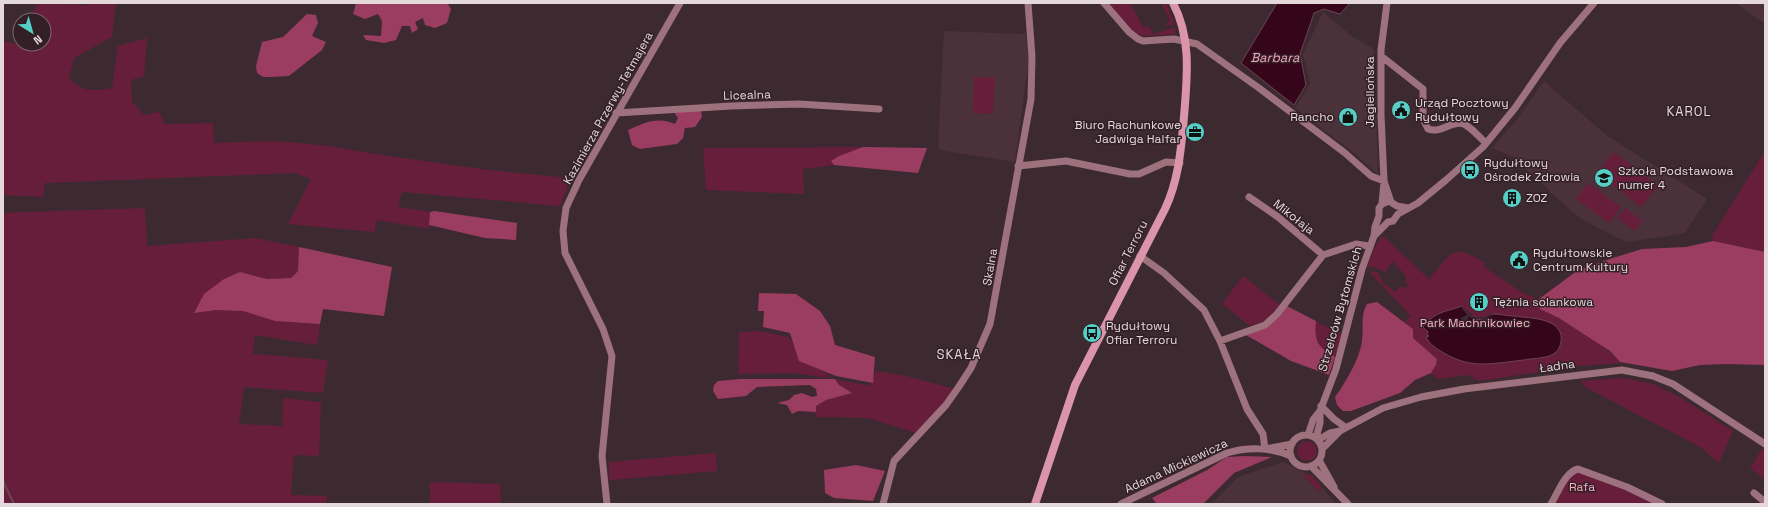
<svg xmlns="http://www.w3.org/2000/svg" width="1768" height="507" font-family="'Space Grotesk',sans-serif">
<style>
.built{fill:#4b3139}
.green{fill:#671e3b}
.forest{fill:#9b3d60}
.water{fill:#350519;stroke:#6a4453}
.pier{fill:#3d2a30}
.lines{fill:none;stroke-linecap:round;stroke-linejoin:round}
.stream{stroke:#6a4453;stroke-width:2}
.street{stroke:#9d717e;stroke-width:7}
.secondary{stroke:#db95aa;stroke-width:8}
.labels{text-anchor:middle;stroke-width:3;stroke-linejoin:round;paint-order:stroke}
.street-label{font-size:12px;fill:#e5d8db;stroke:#332026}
.poi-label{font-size:12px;fill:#e5d8db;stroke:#332026;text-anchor:start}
.park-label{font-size:12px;fill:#fbadc4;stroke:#332026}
.water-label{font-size:13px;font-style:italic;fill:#f2a4bb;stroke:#332026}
.neighbourhood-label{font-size:13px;letter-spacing:1px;fill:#e5d8db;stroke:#332026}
</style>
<rect width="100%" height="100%" fill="#3d2a30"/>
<path class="built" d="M1736 3H1765L1764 23Z
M1323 12 1353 37 1374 49 1378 175 1354 153 1295 108 1310 84 1303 54Z
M944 31 1026 34 1029 58 1015 162 944 151 938 147Z
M1544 81 1606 135 1707 199 1685 233 1628 242 1617 238 1585 221 1571 211 1512 156 1492 148 1518 118Z
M1283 462 1312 476 1336 504H1211L1238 477Z"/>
<path class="green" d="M38 3 88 5 89 3H116L112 37 74 58 69 78C85 93 91 91 112 88L118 46 147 38 144 76 131 80 132 102 144 115 160 112 164 124 213 123 214 143 275 141 330 146 375 154 488 170 571 178 560 206 402 192 398 207 430 212 429 229 376 220 375 232 288 224 311 179 295 173 45 183 43 197 3 195V41L17 44 20 38V44H44V20H29Z
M1109 3H1130L1143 27 1148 26 1153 34 1175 27 1176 34 1139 36 1132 32Z
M1161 3H1166L1175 24 1167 26 1166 24 1170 21Z
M974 77 995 78 993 114 973 113Z
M863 147 839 156 831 161 834 165 803 169 804 194 706 190 703 148Z
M1765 151V252L1713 241 1712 236Z
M1614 152 1658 186 1641 207 1597 173Z
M1588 183 1621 207 1609 223 1576 199Z
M145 208 147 246 256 238 299 247 298 271 291 278 267 279 239 272 194 312 216 310 243 311 275 321 320 324 317 345 255 335 253 354 328 360 323 393 244 387 239 424 282 426 283 398 321 402 319 456 294 455 291 495 327 496 326 504H3V213Z
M1625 208 1642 221 1635 231 1617 218Z
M1382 235 1429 279C1453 252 1451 242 1485 263L1484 267 1523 293 1539 299 1540 309C1568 322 1600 339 1620 363L1578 366 1479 381 1468 375 1438 379 1431 373 1436 365 1437 359 1413 338V329L1405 322 1411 316 1370 273 1372 271 1377 272 1385 286 1387 285 1395 292 1401 286 1404 289 1408 285 1405 282 1407 280 1405 278 1406 276 1392 261 1386 272 1372 266 1367 268 1372 253Z
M1243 276 1280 305 1268 319 1250 326 1222 304Z
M1316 321 1342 335 1335 357C1318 347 1314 342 1316 321Z
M759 331 788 337 831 378 793 373 738 374 739 332Z
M876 371 906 376 955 389 944 404 916 433 868 418 815 417 816 406 826 400 851 393 839 385 835 379 869 386Z
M1623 378 1653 384 1681 398 1733 431 1719 463 1700 447 1585 387 1580 381Z
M1297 451a10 10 0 1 1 20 0a10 10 0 1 1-20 0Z
M1762 449 1765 450V480L1750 468Z
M716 453 717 471 609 480V462Z
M1573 470 1662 504H1551Z
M1300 473 1312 476 1322 487 1320 492Z
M430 482 500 484 501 504H430Z"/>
<path class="forest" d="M356 3 448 4 451 9 447 23 435 28 425 25 423 18 415 22 418 29 412 33 410 26H402L396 40 384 43 366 40 363 35 381 36 382 21 378 14 365 19 353 14Z
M307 14 316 15 318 23 312 36 326 42 322 50 289 76 270 77H263L257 73 256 66 262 42 283 37Z
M701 110 702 117 695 127 685 128 683 138 677 144 640 149 632 145 628 130C644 123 657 116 675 124L678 118 674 112Z
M863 147H867L927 148 918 173 834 165 831 161 839 156Z
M434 211 517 223 516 240 485 238 429 225 430 212Z
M1713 241 1765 252V365L1727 364 1700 365 1672 371 1620 362 1610 351 1582 333 1559 318 1540 309 1539 299 1578 270 1616 257 1642 249 1686 247Z
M299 247 392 267 384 316 323 309 320 324 275 321 243 311 216 310 194 313 204 294 224 279 240 272 267 279 291 278 298 271Z
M759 293 796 294 820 311 830 326 835 345 875 357 873 383 836 376 799 361 790 333 763 327 764 311H758Z
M1377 302 1413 329V338L1437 359 1436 365 1431 373 1415 380 1400 393 1351 411H1343L1337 405 1335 397C1345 384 1361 356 1362 340 1364 327 1360 316 1367 304Z
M1287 306 1316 321C1314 342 1318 347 1335 357L1329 375 1291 361 1246 335Z
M741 379H835L839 385 852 393 826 400 816 406V412L798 411 792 414 787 405 777 403 789 400 794 395 802 393 812 397 817 396 816 389 810 385 757 387 746 396 718 399 713 391 714 385 718 381Z
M1245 456 1272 457 1234 473 1203 504H1157L1152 498 1207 470 1227 457Z
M856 465 885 471 873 501 834 498 825 493 824 470Z"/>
<path class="water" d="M1277 3H1350L1340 14 1324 9 1314 13 1300 54 1306 85 1294 105 1241 63Z
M1462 306C1465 312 1469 317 1475 319 1484 322 1488 314 1495 314 1500 314 1507 316 1513 316 1526 318 1557 317 1561 335 1562 340 1560 349 1556 352 1549 359 1533 358 1524 360 1494 363 1472 370 1444 353 1437 349 1430 345 1426 337L1429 336 1427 335 1428 332 1423 327C1437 310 1444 313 1462 306Z"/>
<path class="pier" d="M1462 306 1475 317H1484L1494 312 1486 319 1490 321V326L1487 328 1483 326 1484 319H1474L1469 316 1467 323H1462L1461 318 1467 315Z"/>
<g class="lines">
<path class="stream" d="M3 481 14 504"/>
<path class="street" d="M1104 3 1129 32 1138 39 1143 41 1174 39 1197 44 1259 88 1345 153 1371 176 1384 181
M1381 56 1423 89V119L1428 129C1442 134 1453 119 1464 124 1472 128 1480 138 1486 143
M616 113 731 106 799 104 879 109
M1018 166 1066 161 1130 174H1139L1166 162 1180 163
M1384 181 1391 202
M1249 197 1278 217 1323 255
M1382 204 1389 201 1397 206 1408 208
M1374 236 1388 222 1393 221 1398 214 1418 203 1446 180 1483 147 1515 108 1560 43 1594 3
M1140 256 1164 273 1204 310 1220 341 1247 409 1263 434 1265 449
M1220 341 1265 325 1277 314 1323 255 1356 244 1369 246
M1321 406 1334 419 1345 427
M1308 435 1313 420 1320 411 1336 369 1362 269 1374 236 1375 227 1379 216V208L1382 204 1384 181 1381 115V50L1387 3
M1290 451a16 16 0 1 1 32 0a16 16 0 1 1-32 0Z
M1316 438 1320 423V411
M1318 440 1330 433 1340 431 1383 408 1421 397 1464 389 1622 370 1653 376 1673 384 1765 444
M1265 449 1292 444
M1322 449 1340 431
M1319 460 1334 487
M1311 466 1348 504
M1754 493 1765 502
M607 504 602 456 612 356 603 329 565 253 563 231 566 208 579 180 680 3
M883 504 894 461 946 405 958 388 971 368 990 324 1031 99 1032 57 1028 3
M1121 504 1227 453C1247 447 1271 447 1291 456
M1551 504C1558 493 1565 472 1578 469L1627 487 1662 504"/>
<path class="secondary" d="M1035 504 1075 385 1165 209C1179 179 1181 149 1184 117 1187 78 1192 39 1173 3"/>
</g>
<defs>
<g id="civic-disc" transform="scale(1)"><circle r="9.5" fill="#55cec5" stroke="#332026"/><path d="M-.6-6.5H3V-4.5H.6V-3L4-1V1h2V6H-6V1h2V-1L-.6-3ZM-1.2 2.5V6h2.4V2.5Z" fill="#111"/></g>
<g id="shop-disc" transform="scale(1)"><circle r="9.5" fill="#55cec5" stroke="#332026"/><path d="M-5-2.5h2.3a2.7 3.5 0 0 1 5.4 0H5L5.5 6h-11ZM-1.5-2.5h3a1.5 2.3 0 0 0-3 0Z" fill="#111"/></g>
<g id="office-disc" transform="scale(1)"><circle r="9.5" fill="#55cec5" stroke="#332026"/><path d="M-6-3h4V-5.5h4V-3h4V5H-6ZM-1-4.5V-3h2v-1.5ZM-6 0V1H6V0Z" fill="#111"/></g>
<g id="bus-disc" transform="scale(1)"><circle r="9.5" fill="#55cec5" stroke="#332026"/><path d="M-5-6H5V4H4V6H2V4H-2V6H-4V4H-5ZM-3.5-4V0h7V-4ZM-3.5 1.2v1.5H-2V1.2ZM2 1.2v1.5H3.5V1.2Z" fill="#111"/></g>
<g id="school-disc" transform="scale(1)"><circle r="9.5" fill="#55cec5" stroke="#332026"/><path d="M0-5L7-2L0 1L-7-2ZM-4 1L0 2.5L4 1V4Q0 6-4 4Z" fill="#111"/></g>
<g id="building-disc" transform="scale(1)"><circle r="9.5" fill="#55cec5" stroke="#332026"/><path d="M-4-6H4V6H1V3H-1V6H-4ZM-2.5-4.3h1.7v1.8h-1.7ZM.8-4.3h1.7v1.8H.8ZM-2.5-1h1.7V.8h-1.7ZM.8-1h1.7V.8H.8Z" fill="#111"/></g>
</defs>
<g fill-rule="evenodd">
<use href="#civic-disc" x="1401" y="110"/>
<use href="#shop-disc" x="1348" y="117"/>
<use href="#office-disc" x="1195" y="132"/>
<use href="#bus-disc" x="1470" y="170"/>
<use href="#school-disc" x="1604" y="178"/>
<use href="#building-disc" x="1512" y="198"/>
<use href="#civic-disc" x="1519" y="260"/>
<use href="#building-disc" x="1479" y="302"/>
<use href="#bus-disc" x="1092" y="333"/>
</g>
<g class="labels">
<g class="street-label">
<text transform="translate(1370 92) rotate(-90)" y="4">Jagiellońska</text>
<text transform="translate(747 95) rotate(-2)" y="4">Licealna</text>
<text transform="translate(608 108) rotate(-61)" y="4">Kazimierza Przerwy-Tetmajera</text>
<text transform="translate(1294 217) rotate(38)" y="4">Mikołaja</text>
<text transform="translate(1128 253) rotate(-63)" y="4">Ofiar Terroru</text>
<text transform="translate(990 267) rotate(-80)" y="4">Skalna</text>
<text transform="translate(1340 309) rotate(-74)" y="4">Strzelców Bytomskich</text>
<text transform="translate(1557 366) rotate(-8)" y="4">Ładna</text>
<text transform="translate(1176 466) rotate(-25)" y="4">Adama Mickiewicza</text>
</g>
<g class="poi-label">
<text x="1415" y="107">Urząd Pocztowy<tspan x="1415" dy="14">Rydułtowy</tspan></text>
<text x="1334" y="121" text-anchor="end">Rancho</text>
<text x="1181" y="129" text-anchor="end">Biuro Rachunkowe<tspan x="1181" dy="14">Jadwiga Halfar</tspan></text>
<text x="1484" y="167">Rydułtowy<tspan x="1484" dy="14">Ośrodek Zdrowia</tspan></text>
<text x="1618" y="175">Szkoła Podstawowa<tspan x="1618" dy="14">numer 4</tspan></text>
<text x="1526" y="202">ZOZ</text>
<text x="1533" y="257">Rydułtowskie<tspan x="1533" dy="14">Centrum Kultury</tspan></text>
<text x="1493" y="306">Tężnia solankowa</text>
<text x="1106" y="330">Rydułtowy<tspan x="1106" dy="14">Ofiar Terroru</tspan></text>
</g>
<g class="park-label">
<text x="1475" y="327">Park Machnikowiec</text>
<text x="1582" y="491">Rafa</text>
</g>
<g class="water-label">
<text x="1275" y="62">Barbara</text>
</g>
<g class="neighbourhood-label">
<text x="1689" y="116">KAROL</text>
<text x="959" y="359">SKAŁA</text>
</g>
</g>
<rect width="1768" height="507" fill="none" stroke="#e5d8db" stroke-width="8"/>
<g transform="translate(32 32) rotate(143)"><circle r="19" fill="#332026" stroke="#7a6a6e"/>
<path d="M0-3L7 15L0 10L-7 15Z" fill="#55cec5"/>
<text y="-6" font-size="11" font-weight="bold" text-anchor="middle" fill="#e5d8db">N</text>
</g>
</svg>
